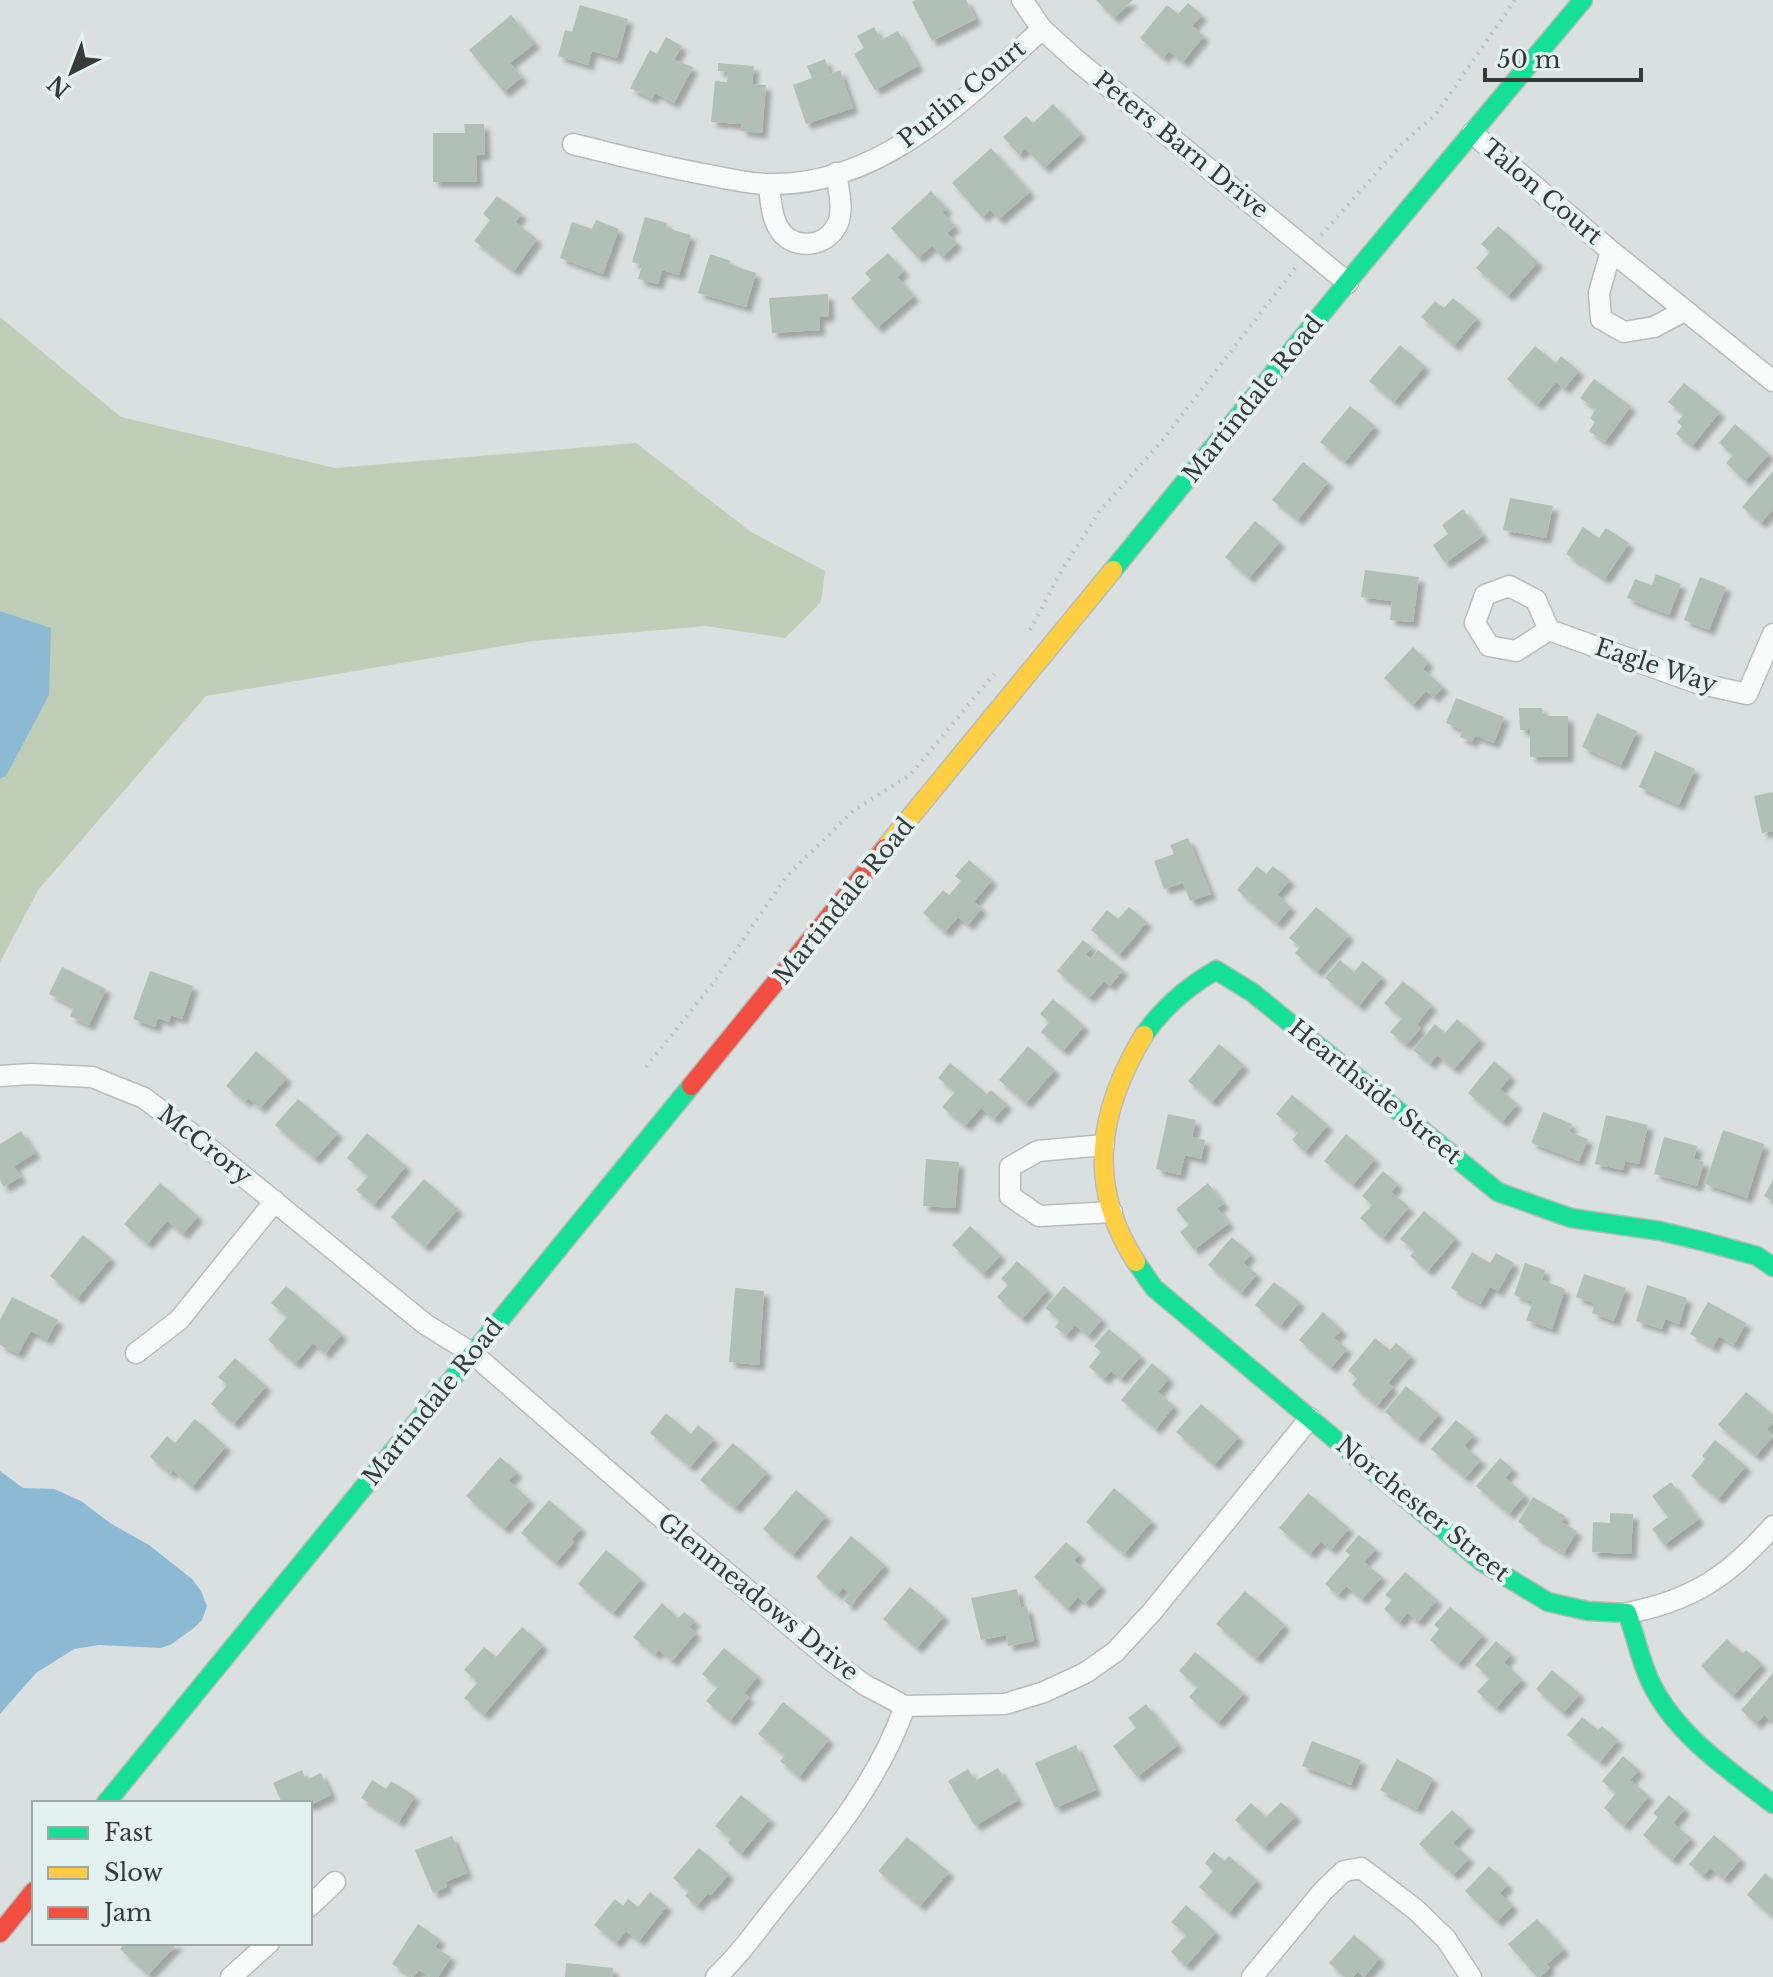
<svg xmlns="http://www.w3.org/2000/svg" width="1773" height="1977" font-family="'Libre Baskerville',serif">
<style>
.green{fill:#bfceb6}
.water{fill:#8cbad4}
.building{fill:#b0c0b7;filter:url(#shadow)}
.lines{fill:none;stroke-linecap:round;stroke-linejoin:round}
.street-casing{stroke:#b7bcbb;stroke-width:23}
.fast-casing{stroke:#b7bcbb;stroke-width:21}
.slow-casing{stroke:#b7bcbb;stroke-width:21}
.jam-casing{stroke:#b7bcbb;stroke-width:21}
.path{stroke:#bfc0c0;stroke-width:4;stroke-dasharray:2 6;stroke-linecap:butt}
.street{stroke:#f9fafa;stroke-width:20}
.fast{stroke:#16e098;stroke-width:18}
.slow{stroke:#ffcf43;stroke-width:18}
.jam{stroke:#f24e42;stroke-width:18}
.labels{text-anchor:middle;stroke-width:8;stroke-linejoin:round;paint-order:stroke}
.street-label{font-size:24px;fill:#363b3a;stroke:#e3f1ef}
</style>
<defs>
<filter id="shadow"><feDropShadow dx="5.5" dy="5.5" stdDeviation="2" flood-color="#0004"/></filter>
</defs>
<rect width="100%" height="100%" fill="#dae0df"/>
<path class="green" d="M0 317 121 417 335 468 636 443 751 532 825 571 821 602 785 638 706 626 533 641 206 696 39 889 0 962V779L6 776 50 628 0 611Z"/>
<path class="water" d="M0 611 51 628 49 695 6 776 0 779Z
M0 1471 23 1488 54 1489 81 1501 110 1523 149 1545 192 1579 201 1591 207 1606 202 1620 194 1628 170 1645 160 1648 99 1645 74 1649 36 1673 0 1714Z"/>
<path class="building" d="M916 0H966L976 19 932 41 912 2Z
M1096 0H1133L1114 18Z
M1188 3 1202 15 1192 26 1204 36 1183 62 1169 51 1163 58 1140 38 1167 5 1178 14Z
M580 5 628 19 617 58 592 51 588 65 558 56 565 30 572 32Z
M511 15 535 43 510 63 522 77 504 92 469 50Z
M874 27 881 40 898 31 918 66 875 90 854 54 864 48 857 36Z
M666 37 682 46 674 60 693 67 674 103 655 93 652 99 630 88 650 50 657 54Z
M825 59 830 74 840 70 853 108 806 124 793 85 812 78 807 66Z
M718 63 754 66 752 84 766 85 762 133 741 131 742 124 711 122 715 81 727 82 728 72 718 71Z
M1053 104 1081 134 1044 168 1025 148 1019 155 1003 137 1026 116 1033 123Z
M464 124H484L485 155H476L477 182H433V133H465Z
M991 148 1030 192 999 219 990 210 982 217 952 183Z
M931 191 947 209 942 212 955 226 947 233 957 243 942 257 932 246 918 258 891 228Z
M497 196 522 214 515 222 537 239 514 271 474 241 490 220 483 214Z
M645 217 667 223 666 228 691 235 679 275 662 270 658 284 638 279 642 265 632 262Z
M596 220 619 229 603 274 560 258 572 222 592 229Z
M1498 226 1538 262 1508 296 1476 268 1490 252 1481 244Z
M888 253 904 271 897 277 914 296 877 328 851 298 871 280 865 273Z
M710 254 731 261 729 264 756 273 746 307 698 293Z
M828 294 829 316 819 317 820 330 772 333 769 298Z
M1453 298 1477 318 1454 346 1421 317 1435 301 1444 308Z
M1400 345 1425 366 1394 402 1369 381Z
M1535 346 1556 363 1561 356 1579 371 1564 389 1556 382 1537 405 1507 379Z
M1594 379 1631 406 1605 442 1589 431 1595 422 1590 418 1596 409 1580 398Z
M1684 383 1720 412 1692 446 1676 434 1682 426 1677 422 1684 414 1668 402Z
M1350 406 1375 426 1345 462 1320 442Z
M1735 424 1769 454 1745 481 1726 463 1733 455 1719 443Z
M1303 462 1328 482 1298 520 1272 500Z
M1773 471V509L1761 523 1742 507Z
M1510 498 1553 506 1546 538 1503 530Z
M1463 509 1483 536 1445 563 1433 545 1448 534 1442 525Z
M1255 521 1280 542 1249 578 1225 557Z
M1583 527 1599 538 1606 528 1629 543 1605 579 1566 554Z
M1365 570 1419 577 1413 622 1390 620 1392 601 1361 597Z
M1656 574 1681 584 1669 615 1627 598 1635 579 1652 585Z
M1700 577 1726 587 1709 630 1684 620Z
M1413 647 1428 662 1423 669 1443 687 1434 697 1426 691 1413 705 1384 678Z
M1456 698 1504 717 1494 743 1475 736 1472 742 1460 737 1463 730 1446 723Z
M1519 708H1542L1543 716H1568V757H1530V730H1520Z
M1597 713 1637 731 1621 765 1582 747Z
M1655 751 1695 769 1679 805 1639 787Z
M1773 792V831L1762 833 1754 796Z
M1188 838 1211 894 1190 901 1183 883 1164 889 1154 861 1174 854 1170 845Z
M969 860 992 880 974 902 982 908 968 925 958 917 945 932 923 913 943 890 949 895 961 881 955 876Z
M1257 866 1266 874 1273 866 1290 880 1277 895 1291 907 1277 924 1237 890Z
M1129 907 1147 922 1119 955 1091 930 1107 910 1118 919Z
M1316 907 1349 935 1317 972 1295 953 1300 947 1289 938Z
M1083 940 1092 947 1086 954 1091 959 1098 950 1123 970 1110 986 1104 981 1089 998 1057 971Z
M1340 960 1354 972 1363 961 1382 977 1359 1006 1325 978Z
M62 967 106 989 89 1025 70 1016 74 1007 49 994Z
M150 971 193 986 182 1019 171 1015 169 1022 158 1018 155 1027 133 1019Z
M1403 981 1432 1005 1417 1024 1421 1028 1406 1045 1390 1032 1402 1018 1384 1003Z
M1053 999 1084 1026 1063 1051 1041 1032 1049 1022 1040 1014Z
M1457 1019 1480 1039 1454 1069 1437 1055 1430 1064 1413 1050 1435 1024 1445 1033Z
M1219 1044 1244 1065 1212 1102 1188 1081Z
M1028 1046 1055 1070 1026 1103 999 1080Z
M256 1051 287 1078 260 1108 248 1098 245 1102 226 1086Z
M1494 1061 1511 1076 1500 1089 1517 1104 1502 1122 1468 1093Z
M950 1063 987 1094 991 1090 1007 1104 994 1119 981 1108 965 1126 942 1107 955 1092 938 1078Z
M1292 1095 1328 1125 1305 1152 1292 1140 1298 1133 1276 1114Z
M298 1099 338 1133 315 1159 275 1125Z
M1543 1112 1572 1124 1569 1132 1588 1139 1579 1161 1531 1143Z
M1168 1114 1196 1120 1192 1137 1205 1140 1201 1159 1185 1155 1180 1175 1156 1169Z
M1606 1115 1648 1125 1639 1164 1625 1161 1623 1170 1595 1164Z
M1723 1130 1764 1144 1747 1198 1705 1184Z
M21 1131 35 1153 14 1166 21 1177 4 1187 0 1180V1144Z
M367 1133 406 1166 374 1205 356 1190 368 1176 347 1158Z
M1346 1134 1375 1159 1353 1185 1324 1161Z
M1664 1137 1697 1146 1694 1159 1704 1162 1697 1186 1654 1174Z
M926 1159 959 1162 955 1208 923 1206Z
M1383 1171 1398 1184 1391 1192 1409 1207 1383 1238 1360 1218 1372 1205 1362 1196Z
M424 1179 458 1209 425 1247 391 1217Z
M1773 1180V1202L1764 1196Z
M160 1183 198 1216 183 1234 167 1221 147 1244 124 1224Z
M1208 1183 1224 1204 1217 1208 1229 1223 1194 1250 1180 1232 1189 1225 1176 1209Z
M1424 1211 1456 1238 1428 1271 1410 1256 1415 1251 1400 1239Z
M970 1226 1001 1255 983 1274 952 1245Z
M83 1235 111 1258 77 1299 50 1276Z
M1232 1237 1251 1254 1243 1263 1257 1274 1241 1293 1208 1265Z
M1472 1252 1490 1263 1496 1253 1514 1263 1498 1291 1490 1287 1480 1304 1451 1288Z
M1017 1261 1048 1290 1022 1319 997 1297 1008 1285 1001 1279Z
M1525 1263 1545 1270 1542 1280 1565 1289 1552 1329 1526 1320 1533 1302 1514 1295Z
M1584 1274 1626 1288 1614 1321 1592 1313 1595 1304 1576 1297Z
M1274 1282 1300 1302 1280 1326 1255 1305Z
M1647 1285 1687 1298 1679 1324 1665 1319 1662 1329 1636 1321Z
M286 1286 342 1334 325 1354 313 1343 295 1364 268 1340 287 1317 271 1303Z
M1064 1286 1102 1319 1088 1336 1075 1325 1066 1336 1055 1327 1060 1321 1045 1308Z
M735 1288 764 1291 759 1365 729 1362Z
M12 1297 58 1320 47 1340 31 1331 18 1354 0 1345V1320Z
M1708 1302 1746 1323 1734 1345 1719 1336 1713 1347 1690 1334Z
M1323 1312 1342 1330 1334 1338 1347 1349 1331 1368 1299 1340Z
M1109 1329 1141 1356 1121 1379 1111 1371 1104 1379 1089 1367 1101 1352 1094 1346Z
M1375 1338 1390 1350 1396 1343 1411 1356 1388 1383 1393 1387 1377 1406 1352 1385 1357 1378 1348 1371Z
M235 1358 266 1386 234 1424 211 1404 227 1385 218 1377Z
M1152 1363 1169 1378 1158 1392 1174 1406 1156 1429 1121 1400Z
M1406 1386 1439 1414 1418 1439 1385 1412Z
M1746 1392 1773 1415V1422L1767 1429 1773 1436 1756 1456 1718 1425Z
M1201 1404 1239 1437 1214 1465 1176 1432Z
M666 1413 691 1434 698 1425 714 1439 690 1467 650 1433Z
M195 1419 226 1446 192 1487 173 1470 170 1474 150 1457 167 1436 175 1443Z
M1456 1420 1474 1435 1464 1446 1481 1460 1465 1478 1431 1449Z
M1715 1440 1746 1466 1718 1499 1691 1476 1705 1459 1702 1456Z
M733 1443 767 1472 735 1508 700 1480Z
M500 1457 517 1472 509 1481 530 1500 504 1529 466 1496Z
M1500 1458 1513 1469 1505 1478 1525 1495 1509 1514 1476 1486Z
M1671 1482 1699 1519 1664 1545 1652 1529 1668 1517 1652 1496Z
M1114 1488 1152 1521 1124 1554 1086 1522Z
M796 1490 826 1516 793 1555 763 1529Z
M1308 1493 1349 1528 1331 1550 1321 1541 1310 1554 1279 1528Z
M1533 1497 1565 1516 1561 1522 1577 1531 1564 1553 1533 1535 1535 1532 1518 1522Z
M549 1500 581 1528 572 1539 574 1542 556 1563 521 1533Z
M1610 1513 1633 1514 1631 1554 1592 1552 1593 1522 1610 1523Z
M1359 1535 1376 1549 1364 1562 1382 1577 1362 1599 1346 1586 1338 1595 1325 1584 1350 1555 1345 1551Z
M851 1536 885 1565 850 1606 844 1601 850 1593 843 1588 837 1595 816 1577Z
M1066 1542 1080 1554 1074 1560 1101 1586 1085 1603 1078 1597 1067 1609 1034 1577Z
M606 1550 641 1579 613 1613 578 1584Z
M1405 1572 1437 1600 1418 1622 1407 1613 1399 1623 1384 1609 1392 1600 1385 1595Z
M910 1587 944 1616 917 1648 883 1619Z
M1017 1589 1021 1608 1027 1607 1034 1641 1008 1646 1006 1635 981 1640 971 1598Z
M1245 1591 1285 1625 1256 1659 1216 1624Z
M662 1603 678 1618 684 1612 695 1621 689 1627 696 1633 672 1661 659 1650 655 1655 633 1637Z
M1450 1607 1483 1635 1458 1664 1430 1640 1439 1629 1434 1625Z
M522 1627 543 1645 484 1715 464 1698 478 1682 464 1670 484 1647 496 1657Z
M1727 1639 1742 1654 1746 1650 1762 1664 1733 1696 1701 1666Z
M1496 1641 1511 1654 1504 1663 1522 1679 1496 1708 1477 1692 1490 1678 1475 1665Z
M724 1648 758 1676 744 1693 749 1697 730 1721 706 1701 718 1687 702 1674Z
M1195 1652 1244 1693 1218 1723 1189 1697 1198 1687 1179 1671Z
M1552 1670 1580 1694 1563 1713 1536 1689Z
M1773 1673V1722L1764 1715 1756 1724 1741 1710Z
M783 1702 829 1739 799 1777 780 1761 785 1755 758 1734Z
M1146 1704 1178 1745 1137 1777 1113 1746 1136 1728 1128 1718Z
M1582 1717 1598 1730 1602 1726 1618 1740 1600 1762 1567 1735Z
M1312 1741 1361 1760 1351 1785 1302 1766Z
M1076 1745 1096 1790 1055 1808 1035 1763Z
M1623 1756 1639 1770 1630 1780 1649 1796 1624 1826 1604 1808 1616 1793 1602 1781Z
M1397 1759 1433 1778 1417 1809 1380 1790Z
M998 1768 1018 1800 975 1826 948 1781 968 1769 975 1781Z
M302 1770 306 1780 321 1773 331 1795 310 1805 282 1803 273 1783Z
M372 1780 386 1789 391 1781 415 1796 399 1822 361 1798Z
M741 1795 770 1819 741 1854 728 1843 731 1839 715 1826Z
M1669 1795 1685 1809 1673 1823 1691 1838 1672 1860 1643 1835 1658 1817 1653 1813Z
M1281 1802 1296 1816 1264 1848 1235 1820 1251 1803 1266 1817Z
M1452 1810 1469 1826 1453 1843 1469 1858 1453 1875 1419 1844Z
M1714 1835 1741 1859 1724 1879 1710 1868 1703 1876 1689 1864Z
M452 1836 467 1873 445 1882 447 1887 433 1893 415 1850Z
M907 1837 949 1872 920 1906 878 1871Z
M699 1848 729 1874 711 1895 708 1893 697 1906 685 1896 689 1891 673 1878Z
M1214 1852 1224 1861 1229 1856 1257 1880 1229 1913 1199 1887 1213 1871 1205 1863Z
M1489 1866 1508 1885 1500 1893 1513 1906 1497 1922 1465 1891Z
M1765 1873 1773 1880V1917L1747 1895Z
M650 1892 667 1906 639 1941 626 1931 616 1943 594 1925 615 1899 623 1906 628 1899 638 1907Z
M1186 1905 1216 1932 1186 1966 1171 1952 1186 1935 1171 1922Z
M1537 1919 1564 1949 1547 1964 1550 1968 1540 1977H1537L1508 1944Z
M418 1924 440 1939 435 1947 451 1957 438 1977H430L419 1970 413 1977 392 1964Z
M1354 1935 1380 1958 1364 1977 1358 1972 1353 1977H1345L1329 1963Z
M125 1943H178L148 1975 120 1949Z
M566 1963 613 1968V1977H565Z"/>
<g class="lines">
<g class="street-casing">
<path id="street" d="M1022 0 1042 29 1075 59 1348 283
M1472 133 1611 251 1773 381
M573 144C618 155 663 167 709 175 728 179 749 184 769 184 880 187 967 98 1042 29
M768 184C771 197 771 216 778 227 790 251 827 249 838 223 844 209 838 188 836 173
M1611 251 1599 293 1601 319 1624 332 1654 327 1684 311
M1549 630 1516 651 1489 646 1475 623 1485 595 1509 586 1536 600 1549 630 1697 683 1747 694 1773 634
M0 1076 31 1074 92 1077 144 1098 189 1132 425 1324 472 1353 670 1525 833 1662 865 1685 905 1706 1005 1704 1044 1692 1085 1673 1115 1652 1151 1613 1310 1418
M1104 1145 1038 1151 1010 1167V1196L1039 1216 1112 1212
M136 1353 179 1320 275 1201
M1627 1613C1692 1601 1730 1575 1773 1526
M310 1906 335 1882
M231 1977 269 1943
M716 1977C740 1955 759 1927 779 1902 829 1841 879 1781 905 1706
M1252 1977 1323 1891 1344 1871 1361 1868 1415 1909 1446 1939 1471 1977"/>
</g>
<g class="fast-casing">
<path id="fast" d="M1113 570 1359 268 1583 0
M1144 1035C1163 1007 1187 987 1216 970L1253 993 1498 1192 1571 1218 1660 1231 1702 1241 1757 1256 1773 1267
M1136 1262 1154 1288 1482 1562 1548 1602 1588 1611 1627 1613C1636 1636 1640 1661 1651 1683 1676 1735 1729 1770 1773 1804
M106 1803 691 1086"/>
</g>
<g class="slow-casing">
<path id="slow" d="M885 848 1113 570
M1136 1262C1086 1185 1098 1111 1144 1035"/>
</g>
<g class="jam-casing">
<path id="jam" d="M691 1086 885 848
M0 1933 34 1891"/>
</g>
<path class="path" d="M1321 235 1402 144 1436 114 1515 0
M1030 630 1062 570 1099 512 1161 442 1296 267
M646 1067 714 982 786 877 854 810 910 775 994 674"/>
<use href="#street" class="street"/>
<use href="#fast" class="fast"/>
<use href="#slow" class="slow"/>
<use href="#jam" class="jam"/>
</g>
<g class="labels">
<g class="street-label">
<text transform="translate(962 94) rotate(-39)" y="8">Purlin Court</text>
<text transform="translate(1181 145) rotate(39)" y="8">Peters Barn Drive</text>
<text transform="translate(1542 192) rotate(40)" y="8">Talon Court</text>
<text transform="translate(1253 399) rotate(-51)" y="8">Martindale Road</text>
<text transform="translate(1656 666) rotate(18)" y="8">Eagle Way</text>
<text transform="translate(844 901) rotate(-51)" y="8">Martindale Road</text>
<text transform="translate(1375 1092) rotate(39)" y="8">Hearthside Street</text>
<text transform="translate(205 1145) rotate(38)" y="8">McCrory</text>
<text transform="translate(433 1402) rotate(-51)" y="8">Martindale Road</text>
<text transform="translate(1423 1509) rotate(39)" y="8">Norchester Street</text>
<text transform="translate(758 1597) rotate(39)" y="8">Glenmeadows Drive</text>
</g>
</g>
<rect x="32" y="1801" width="280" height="144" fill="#e3f1ef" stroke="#9ea8a7" stroke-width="2"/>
<rect x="48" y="1827" width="40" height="12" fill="#16e098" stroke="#9ea8a7" stroke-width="2"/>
<text x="104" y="1841" font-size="24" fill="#363b3a">Fast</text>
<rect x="48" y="1867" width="40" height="12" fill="#ffcf43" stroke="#9ea8a7" stroke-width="2"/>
<text x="104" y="1881" font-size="24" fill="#363b3a">Slow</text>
<rect x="48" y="1907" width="40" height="12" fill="#f24e42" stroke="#9ea8a7" stroke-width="2"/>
<text x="104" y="1921" font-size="24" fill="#363b3a">Jam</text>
<g transform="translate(72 72) rotate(222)" stroke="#e3f1ef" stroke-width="6" paint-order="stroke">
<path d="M0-6L14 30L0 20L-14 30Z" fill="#363b3a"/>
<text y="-12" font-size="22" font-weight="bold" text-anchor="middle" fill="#363b3a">N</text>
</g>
<path d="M1485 68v12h156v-12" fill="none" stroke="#363b3a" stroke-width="4"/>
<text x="1497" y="68" font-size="24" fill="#363b3a" stroke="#e3f1ef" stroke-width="6" paint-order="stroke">50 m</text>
</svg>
